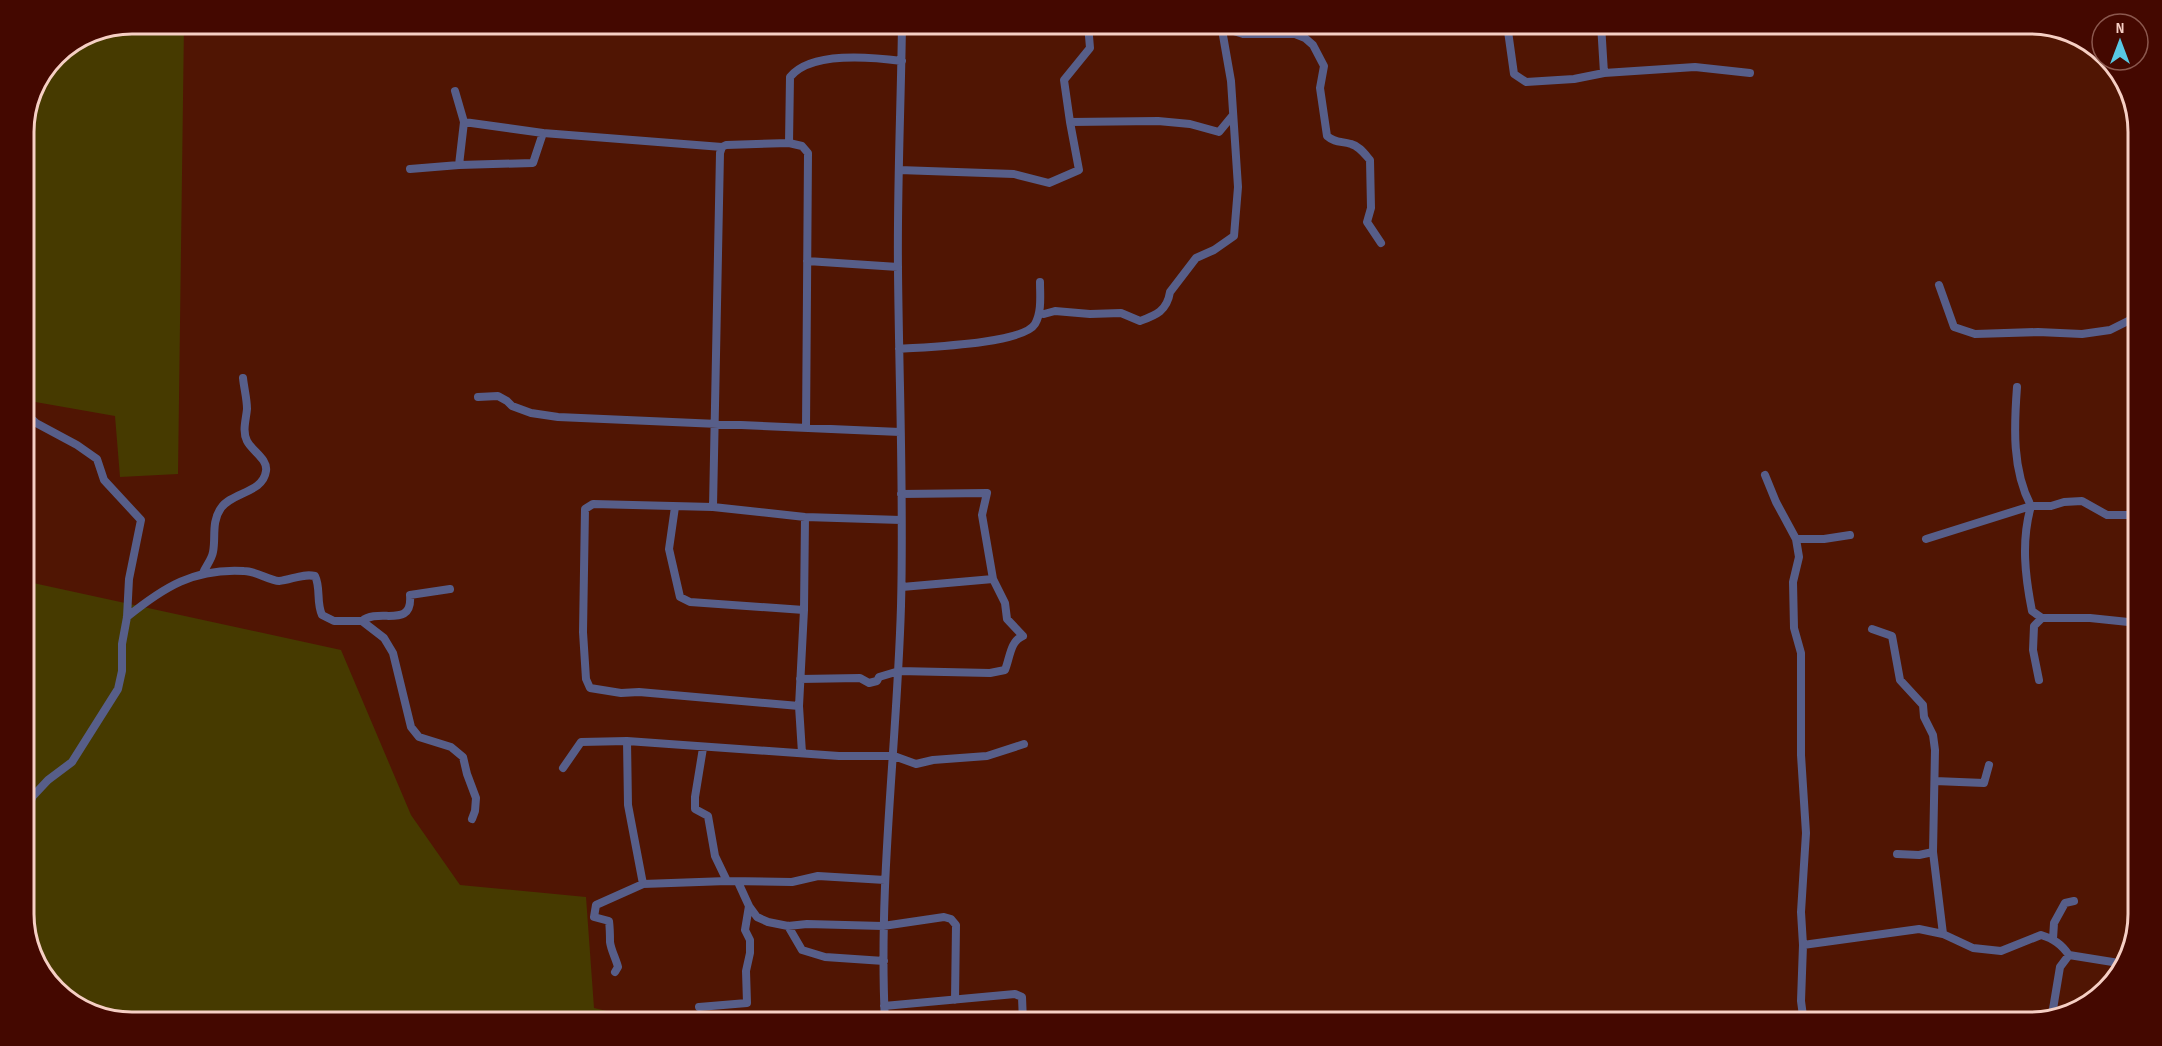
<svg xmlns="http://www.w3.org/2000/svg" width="2162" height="1046" font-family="'Sofia Sans Condensed',sans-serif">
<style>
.green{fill:#463a00}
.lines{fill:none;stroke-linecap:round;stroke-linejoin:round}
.minor{stroke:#575e89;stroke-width:8}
.rim{fill:none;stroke:#f6cfc4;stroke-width:3}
</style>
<rect width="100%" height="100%" fill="#501503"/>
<path class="green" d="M132 24H184L178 474 120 477 115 416 24 400V125L56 55 91 32Z
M24 581 341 650 411 815 460 885 586 897 594 1008 653 1022H132L85 1011 42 974 24 921Z"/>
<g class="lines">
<path class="minor" d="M1088 24 1090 48 1064 80 1070 122 1158 121 1190 124 1219 132 1233 115
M1507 24 1514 74 1526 82 1574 79 1604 73 1695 67 1750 73
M1601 24 1604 73
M1221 27 1243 34H1295L1305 38 1313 45 1324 66 1320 88 1327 136C1335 143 1341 141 1351 144 1359 146 1364 153 1370 160L1371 208 1367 222 1381 243
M455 91 464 122 459 165
M464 122 543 133
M789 143 790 77C811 51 871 57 902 61
M410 169 459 165 533 163 543 133 722 147
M899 170 1014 174 1049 183 1079 170 1070 122
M807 261 898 267
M1939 285 1954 327 1975 334 2038 332 2082 334 2110 330 2138 316
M1039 313 1044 314 1055 311 1090 314 1121 313 1140 321C1156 315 1167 311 1170 292L1196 258 1214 250 1234 236 1238 187 1231 81 1221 24
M899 349C924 347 1023 344 1035 324 1042 312 1040 295 1040 282
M478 397 498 396 507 401 512 406 531 413 558 417 900 432
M24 412 36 423 77 445 97 459 104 480 141 520 129 579 127 617 122 644V671L118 689 72 762 48 780 33 796 24 814
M1765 475 1776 502 1796 539 1799 557 1793 582 1794 628 1801 653V755L1806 833 1801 912 1803 945 1801 1001 1803 1016 1817 1022
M675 507 669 549 680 597 690 602 804 610
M713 507 720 153 722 147 726 145 789 143 802 146 808 153 806 428
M2138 515H2107L2082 501 2064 502 2051 506H2031C2021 541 2025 576 2032 611L2042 618H2090L2138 623
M1796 539H1824L1850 535
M1926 539 2031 506C2012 470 2014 427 2017 387
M203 573C206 566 212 559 213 552 216 538 211 522 221 508 232 492 263 493 266 471 268 459 252 451 247 441 242 431 246 420 247 409 247 399 244 388 243 378
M902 587 993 579
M127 617C164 587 194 568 244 571 256 571 270 581 279 581 291 580 303 573 315 576 321 588 316 602 322 615L334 621H362L384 638 393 653 411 727 419 737 451 747 463 757 467 774 476 798 475 811 472 819
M362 621C379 607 413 630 410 595L450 589
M1872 629 1892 636 1900 680 1923 705 1924 717 1933 735 1935 750 1933 852 1943 934
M800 679 860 678 869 683 877 681 879 677 899 671 990 673 1005 670C1010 658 1010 641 1023 636L1007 619 1005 603 993 579 982 515 987 493 901 494
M2039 680 2033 650 2034 626 2042 618
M799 706 639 692 621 693 590 688 586 679 583 632 585 509 593 504 713 507 805 517 901 520
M627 741 628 805 643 884
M703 748 695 797V809L708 816 715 856 727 881
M802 753 799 706 804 610 805 517
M563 768 581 742 627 741 839 756H894L916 764 933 760 987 756 1024 744
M1935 781 1984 783 1989 765
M1897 854 1919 855 1933 852
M749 906 757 917 768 922 788 926 807 924 883 926 944 917 951 919 956 925 955 1000
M788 926 802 950 825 957 884 961
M2053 939 2054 923 2065 903 2074 901
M1803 945 1919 929 1943 934 1973 948 2001 951 2041 935C2054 939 2061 944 2069 955L2125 964
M615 972 618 967C616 959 611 950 610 942 610 935 610 929 609 921L594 917 596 905 643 884 727 881 792 882 818 876 885 880
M884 1006 1015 994 1022 997 1023 1022
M699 1007 747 1003 746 971 750 953V940L745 930 749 906 738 882
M2052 1015 2060 967 2069 955
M885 1022C878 883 897 745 901 606 904 494 899 382 898 270 897 188 901 106 902 24"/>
</g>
<path d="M0 0H2162V1046H0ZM132 34H2030A98 98 0 0 1 2128 132V914A98 98 0 0 1 2030 1012H132A98 98 0 0 1 34 914V132A98 98 0 0 1 132 34Z" fill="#440800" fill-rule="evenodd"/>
<path class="rim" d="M132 34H2030A98 98 0 0 1 2128 132V914A98 98 0 0 1 2030 1012H132A98 98 0 0 1 34 914V132A98 98 0 0 1 132 34Z"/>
<g transform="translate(2120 42)"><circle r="28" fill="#440800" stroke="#8b584e" stroke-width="1.5"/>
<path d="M0-4.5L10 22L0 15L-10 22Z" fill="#58c8e4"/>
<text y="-9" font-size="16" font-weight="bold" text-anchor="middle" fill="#f6cfc4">N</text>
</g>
</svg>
